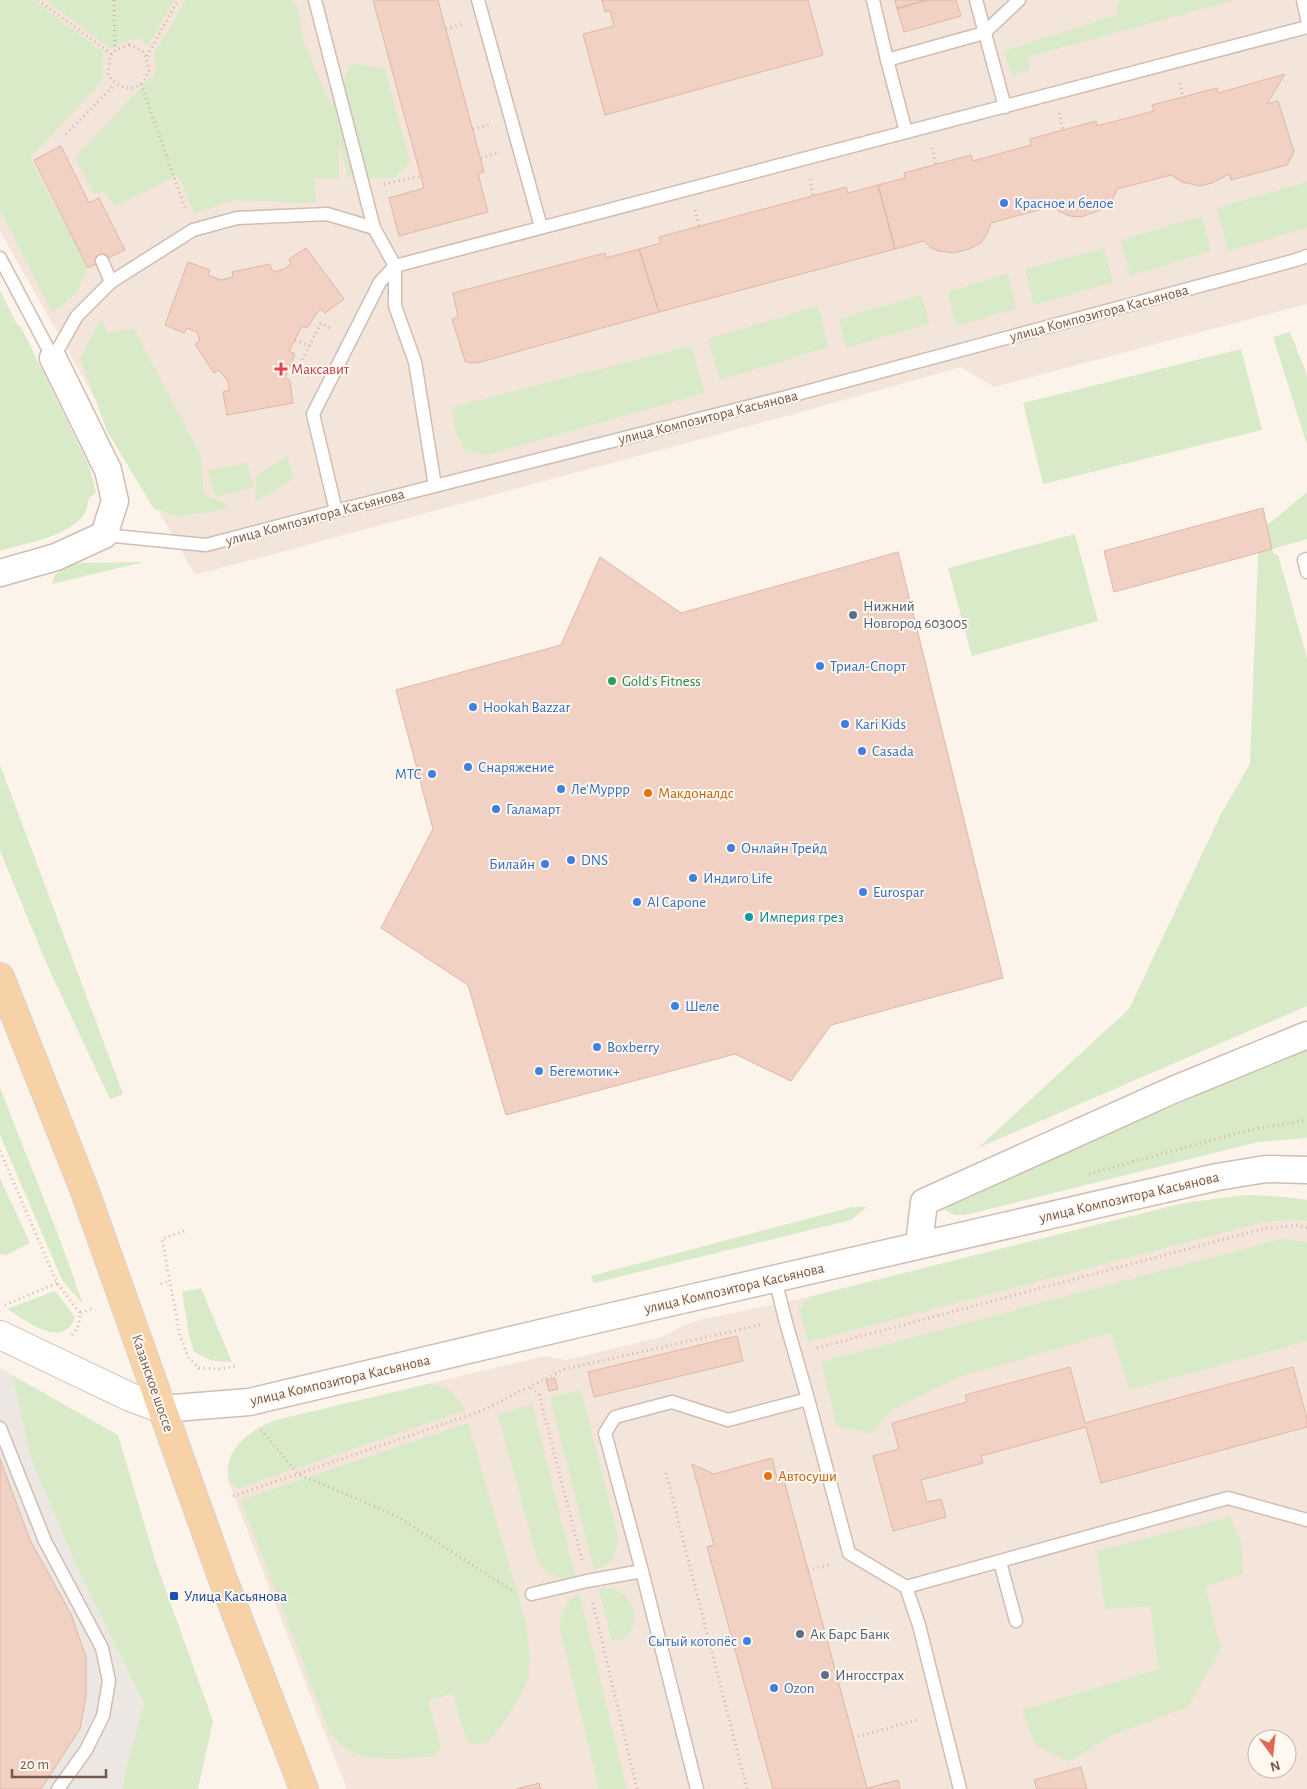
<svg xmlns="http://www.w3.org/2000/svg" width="1307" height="1789" font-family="'Alegreya Sans',sans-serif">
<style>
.residential{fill:#f3e5d9;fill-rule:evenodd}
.industrial{fill:#ede7e3}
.green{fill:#d9eac9}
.building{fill:#f0d1c3;stroke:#e2b6a4}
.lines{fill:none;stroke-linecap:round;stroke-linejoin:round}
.lane-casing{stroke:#d0bdb3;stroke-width:15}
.street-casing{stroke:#d0bdb3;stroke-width:29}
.secondary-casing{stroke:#d3bdb0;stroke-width:30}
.primary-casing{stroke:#d9d1cd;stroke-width:30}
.path{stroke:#d6b4a6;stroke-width:3;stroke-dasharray:1 4;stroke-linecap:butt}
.lane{stroke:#fff;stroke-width:12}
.street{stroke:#fff;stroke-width:26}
.secondary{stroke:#fff;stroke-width:28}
.primary{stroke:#f7d2a7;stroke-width:28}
.shop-dot{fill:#3f7fe0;stroke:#fef8f1;stroke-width:2}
.health-dot{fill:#e0444e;stroke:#fef8f1;stroke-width:2}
.service-dot{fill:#5c6f8a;stroke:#fef8f1;stroke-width:2}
.leisure-dot{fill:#2e9e5b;stroke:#fef8f1;stroke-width:2}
.food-dot{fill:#e8710a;stroke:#fef8f1;stroke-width:2}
.culture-dot{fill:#0f9aa8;stroke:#fef8f1;stroke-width:2}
.transit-dot{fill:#1a4fb4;stroke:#fef8f1;stroke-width:2}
.labels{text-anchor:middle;stroke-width:4;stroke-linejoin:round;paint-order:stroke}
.shop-label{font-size:15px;fill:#366cbe;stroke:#fef8f1;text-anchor:start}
.street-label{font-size:15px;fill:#76594e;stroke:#fef8f1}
.health-label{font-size:15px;fill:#be3a42;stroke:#fef8f1;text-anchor:start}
.service-label{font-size:15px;fill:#4e5e75;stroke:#fef8f1;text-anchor:start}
.leisure-label{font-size:15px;fill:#27864d;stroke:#fef8f1;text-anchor:start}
.food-label{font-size:15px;fill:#c56008;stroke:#fef8f1;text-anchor:start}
.culture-label{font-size:15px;fill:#0d838f;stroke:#fef8f1;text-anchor:start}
.transit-label{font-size:15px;fill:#164399;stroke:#fef8f1;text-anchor:start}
</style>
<rect width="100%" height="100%" fill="#fcf4eb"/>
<path class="residential" d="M0 0H1307V304L994 387 961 367 794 414 195 575 0 231Z
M1247 1195 1286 1197 1307 1200V1789H347L319 1718 230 1485 228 1470 231 1455 242 1440 259 1427 276 1420 545 1356 566 1360 662 1337 691 1322 812 1296 1184 1203ZM1257 1739H1287V1769H1257Z"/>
<path class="industrial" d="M0 1368 12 1375 31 1459 80 1574 144 1705 125 1771 123 1789H0Z"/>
<path class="green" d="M0 0H33L103 52V80L30 158 88 267 77 292 66 301V303L52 312 0 210Z
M46 0H174L148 46 139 39 124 41 111 49Z
M186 0H291L298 7 303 40 331 106 352 63 385 69 410 163 393 178 348 177 339 142V179L314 178 316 203 233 200 195 214 178 175 115 206 103 191 94 194 75 158 156 72 155 52Z
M1119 0H1235L1027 57 1030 69 1012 76 1004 51 1116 15Z
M1307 182V228L1228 251 1217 208Z
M1202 216 1211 251 1130 276 1121 240Z
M1104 248 1113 282 1034 305 1025 269Z
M1008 273 1016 309 956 326 948 292Z
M0 290 18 326 21 327 90 468 96 493 89 498C88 503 87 509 85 513 70 537 25 543 0 551Z
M921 295 930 323 846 348 839 319Z
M818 306 828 347 720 380 708 339Z
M101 319 108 333 134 329 201 456 204 495 225 503 228 509 178 516 154 509 107 431 80 357Z
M1290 332 1307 375V445L1273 337Z
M691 346 705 393 486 455 465 450 456 433 452 407Z
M1241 349 1262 430 1043 484 1023 403Z
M287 456 293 479 255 502 256 476Z
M247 463 254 487 216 497 208 471Z
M1307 492V539L1272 549 1274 554 1278 555 1307 658V1006L978 1148 1129 1009 1220 816 1250 764 1259 532Z
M1075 534 1098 621 972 656 948 568Z
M144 562 52 584 55 575 71 563Z
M0 765 123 1094 110 1099 48 967 0 851Z
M1307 1048V1138L1257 1142 965 1215H954L943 1209 960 1199Z
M0 1088 62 1245 83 1304 62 1280 0 1135Z
M0 1178 30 1243 6 1255 0 1254Z
M1247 1195 1286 1197 1307 1200V1221L1295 1219 1263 1222 808 1342 799 1307 812 1296 1184 1203Z
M852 1207H867L851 1220 594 1283 591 1276Z
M1281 1239 1307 1242V1341L1130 1390 1111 1333 959 1377 893 1409 871 1433 837 1426 821 1362Z
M201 1288 232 1362 213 1361 194 1352 189 1335 182 1292Z
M55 1291 75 1317C64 1351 25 1320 7 1309Z
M12 1375 118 1435 156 1563 213 1721 198 1789H123L125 1771 144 1704 80 1574 31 1459Z
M429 1384C451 1388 454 1391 465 1410L237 1489 236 1484 230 1485C229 1480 227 1474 228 1469 230 1443 255 1429 276 1420Z
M581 1390 618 1536C616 1554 614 1565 594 1570L550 1397Z
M532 1404 575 1576C557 1581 550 1575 538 1561L498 1415Z
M468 1423 526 1623C528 1641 532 1658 528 1677 525 1690 500 1731 490 1739 484 1744 479 1744 472 1745L465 1735 453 1693 428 1701 440 1744 439 1751 435 1756C407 1758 367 1764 344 1747 339 1743 335 1738 330 1733L241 1500Z
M1229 1517 1241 1540 1243 1574 1205 1587 1221 1648 1188 1707 1110 1736 1069 1762 1035 1745 1022 1710 1159 1669 1150 1606 1105 1609 1097 1551Z
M599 1589C604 1589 611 1588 615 1589 635 1595 642 1626 624 1638 621 1639 616 1640 612 1641Z
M579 1593 627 1789H599L560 1629C561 1611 565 1604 579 1593Z"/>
<path class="building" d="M373 0H438L484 172 478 174 488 212 399 236 389 198 424 188Z
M602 0H808L823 55 605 115 583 34 614 26 610 11 605 12Z
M895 0H927L897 9Z
M926 0H956L961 16 904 32 897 8Z
M1285 74 1267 104 1278 101 1294 152 1287 165 1231 180 1229 174 1212 183 1200 186 1182 182 1171 175 1117 189 1113 199 1106 208 1081 217 1070 216 1060 212 1053 206 991 223 987 234 981 243 969 249 954 253 939 251 931 248 924 241 895 249 878 185 905 178 904 173 971 155 973 161 1031 145 1030 139 1096 121 1097 126 1154 111 1152 105 1217 88 1218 93Z
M61 146 89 203 99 198 125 250 88 268 34 160Z
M878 185 895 249 659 312 639 249 661 243 659 237 846 187 848 193Z
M306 248 344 299 325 313 320 309 307 328 302 326 289 351 295 354 285 378 290 381 293 403 227 415 223 392 230 390 227 379 218 370 214 373 195 344 200 341 197 332 187 328 184 333 165 325 188 262 210 270 208 275 221 280 233 277 232 272 270 264 273 272 284 269 291 264 289 259Z
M639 249 659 312 477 363H470L465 361 452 319 458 317 453 293 605 253 606 258Z
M1263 508 1272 549 1114 592 1104 551Z
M898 552 1003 978 831 1025 791 1081 735 1054 506 1115 468 985 381 928 433 829 396 690 561 645 600 557 681 613Z
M737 1336 743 1361 594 1397 588 1372Z
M1070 1367 1085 1423 1293 1367 1307 1419V1427L1101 1483 1086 1427 981 1456 983 1463 921 1480 927 1502 941 1499 946 1517 893 1531 873 1456 899 1449 892 1423 967 1402 965 1395Z
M555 1378 558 1389 549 1391 546 1380Z
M772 1458 777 1478 783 1477 867 1788 898 1780 900 1789H773L707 1547 714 1545 692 1464 714 1474Z
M0 1459 30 1540 71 1614 86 1657V1697L80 1729 41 1789H0Z
M1081 1767 1087 1789H1037L1034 1780Z
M539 1783 541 1789H516Z"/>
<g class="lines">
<g class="lane-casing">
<path id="lane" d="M315 0 374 228 395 266 1307 27
M478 0 541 227
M873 0 887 60 906 132
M976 0 1005 107
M1303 0 1307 19
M887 60 984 33 1019 0
M0 258 53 358
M102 261 111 282
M395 266V306L415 362 435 486
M53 358 77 316 111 282 193 230 237 218 327 214 374 228
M336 511 313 414 380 282 395 266
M104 535 206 545 336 511 790 396 1296 260 1307 256
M1307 559 1304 560 1307 572
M775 1279 785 1319 808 1399 849 1553 906 1587 919 1625 960 1789
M0 1428 45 1541 102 1648 109 1681 103 1716 86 1750 58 1789
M1000 1562 1016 1621
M906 1587 1228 1498 1307 1520
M532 1594 587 1581 642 1571
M697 1789 642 1571 605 1433 615 1417 672 1402 728 1420 808 1399"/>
</g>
<g class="street-casing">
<path id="street" d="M0 573 56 557 104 535 115 501 108 470 53 358
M919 1245 924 1202 1173 1090 1307 1035
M162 1409 249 1402 591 1321 1217 1177 1266 1169 1307 1170"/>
</g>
<g class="secondary-casing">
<path id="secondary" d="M0 1335 130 1397 162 1409"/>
</g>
<g class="primary-casing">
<path id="primary" d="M0 977 84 1189 222 1577 304 1789"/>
</g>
<path class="path" d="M38 0 111 54
M114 0 115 50
M446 29 462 24
M129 45C146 50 146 55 149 71 147 75 144 82 140 85 127 92 115 85 108 75 111 53 108 52 129 45Z
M147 56 178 0
M1180 83 1183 97
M141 84 186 211
M1059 113 1063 130
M473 129 489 125
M66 134 115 84
M932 148 936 164
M481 158 497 153
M810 179 813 196
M384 184 420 176
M695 210 699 226
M295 340 310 346
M309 376 297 370 321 323 333 330
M0 1151 57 1283 80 1313
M1089 1174 1245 1131 1307 1120
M184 1231 162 1239 180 1336 188 1357 199 1368 219 1369 236 1366
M161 1284 170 1281
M5 1305 57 1283
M72 1335 79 1325 80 1313 91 1309
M817 1348 1262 1229 1296 1225 1307 1228
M531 1388 539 1395 582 1560
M261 1430 298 1474 395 1515 511 1590
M666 1473 747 1789
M233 1496 479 1412 565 1369 764 1324
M808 1570 831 1564
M593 1603 637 1789
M853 1738 920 1719"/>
<use href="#lane" class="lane"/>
<use href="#street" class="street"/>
<use href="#secondary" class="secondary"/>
<use href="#primary" class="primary"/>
</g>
<g class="shop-dot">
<circle cx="1004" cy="203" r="5"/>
<circle cx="820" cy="666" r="5"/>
<circle cx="473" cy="707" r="5"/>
<circle cx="845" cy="724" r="5"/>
<circle cx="862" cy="751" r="5"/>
<circle cx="468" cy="767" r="5"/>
<circle cx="432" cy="774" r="5"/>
<circle cx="561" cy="789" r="5"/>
<circle cx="496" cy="809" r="5"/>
<circle cx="731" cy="848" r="5"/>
<circle cx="571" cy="860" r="5"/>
<circle cx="545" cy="864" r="5"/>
<circle cx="693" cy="878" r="5"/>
<circle cx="863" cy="892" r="5"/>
<circle cx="637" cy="902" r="5"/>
<circle cx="675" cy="1006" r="5"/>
<circle cx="597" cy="1047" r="5"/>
<circle cx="539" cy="1071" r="5"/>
<circle cx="747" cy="1641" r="5"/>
<circle cx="774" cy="1688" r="5"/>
</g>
<path class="health-dot" d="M278.5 361.5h5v5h5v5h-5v5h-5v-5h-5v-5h5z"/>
<g class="service-dot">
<circle cx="853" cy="615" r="5"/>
<circle cx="800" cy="1634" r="5"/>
<circle cx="825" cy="1675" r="5"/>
</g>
<circle class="leisure-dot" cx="612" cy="681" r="5"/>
<g class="food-dot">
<circle cx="648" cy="793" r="5"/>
<circle cx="768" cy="1476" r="5"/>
</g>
<circle class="culture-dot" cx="749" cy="917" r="5"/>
<rect class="transit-dot" x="169" y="1591" width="10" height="10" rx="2.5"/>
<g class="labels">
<g class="shop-label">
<text x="1014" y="208">Красное и белое</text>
<text x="830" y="671">Триал-Спорт</text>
<text x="483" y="712">Hookah Bazzar</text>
<text x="855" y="729">Kari Kids</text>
<text x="872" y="756">Casada</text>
<text x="478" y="772">Снаряжение</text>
<text x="422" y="779" text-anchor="end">МТС</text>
<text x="571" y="794">Ле'Муррр</text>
<text x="506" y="814">Галамарт</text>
<text x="741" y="853">Онлайн Трейд</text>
<text x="581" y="865">DNS</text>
<text x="535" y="869" text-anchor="end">Билайн</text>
<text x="703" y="883">Индиго Life</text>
<text x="873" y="897">Eurospar</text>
<text x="647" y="907">Al Capone</text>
<text x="685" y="1011">Шеле</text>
<text x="607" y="1052">Boxberry</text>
<text x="549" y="1076">Бегемотик+</text>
<text x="737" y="1646" text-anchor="end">Сытый котопёс</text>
<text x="784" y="1693">Ozon</text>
</g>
<g class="street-label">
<text transform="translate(1099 313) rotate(-15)" y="5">улица Композитора Касьянова</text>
<text transform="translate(708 417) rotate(-14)" y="5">улица Композитора Касьянова</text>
<text transform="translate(315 517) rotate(-15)" y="5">улица Композитора Касьянова</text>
<text transform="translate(1129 1197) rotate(-13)" y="5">улица Композитора Касьянова</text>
<text transform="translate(734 1288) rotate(-13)" y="5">улица Композитора Касьянова</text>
<text transform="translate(340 1380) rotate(-13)" y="5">улица Композитора Касьянова</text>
<text transform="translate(153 1383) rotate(71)" y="5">Казанское шоссе</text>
</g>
<g class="health-label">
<text x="291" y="374">Максавит</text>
</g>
<g class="service-label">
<text x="863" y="611">Нижний<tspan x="863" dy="17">Новгород 603005</tspan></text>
<text x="810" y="1639">Ак Барс Банк</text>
<text x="835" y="1680">Ингосстрах</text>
</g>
<g class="leisure-label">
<text x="622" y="686">Gold's Fitness</text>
</g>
<g class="food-label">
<text x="658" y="798">Макдоналдс</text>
<text x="778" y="1481">Автосуши</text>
</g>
<g class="culture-label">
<text x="759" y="922">Империя грез</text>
</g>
<g class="transit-label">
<text x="184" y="1601">Улица Касьянова</text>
</g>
</g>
<g transform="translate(1272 1754) rotate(165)"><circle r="24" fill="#fef8f1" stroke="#c8b8b0"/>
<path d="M0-4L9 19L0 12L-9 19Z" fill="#df6856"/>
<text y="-8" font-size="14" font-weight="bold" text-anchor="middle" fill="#76594e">N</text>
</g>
<path d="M12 1769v8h94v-8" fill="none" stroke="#76594e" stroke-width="2.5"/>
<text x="20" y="1769" font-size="15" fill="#76594e" stroke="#fef8f1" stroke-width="4" paint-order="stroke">20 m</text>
</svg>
